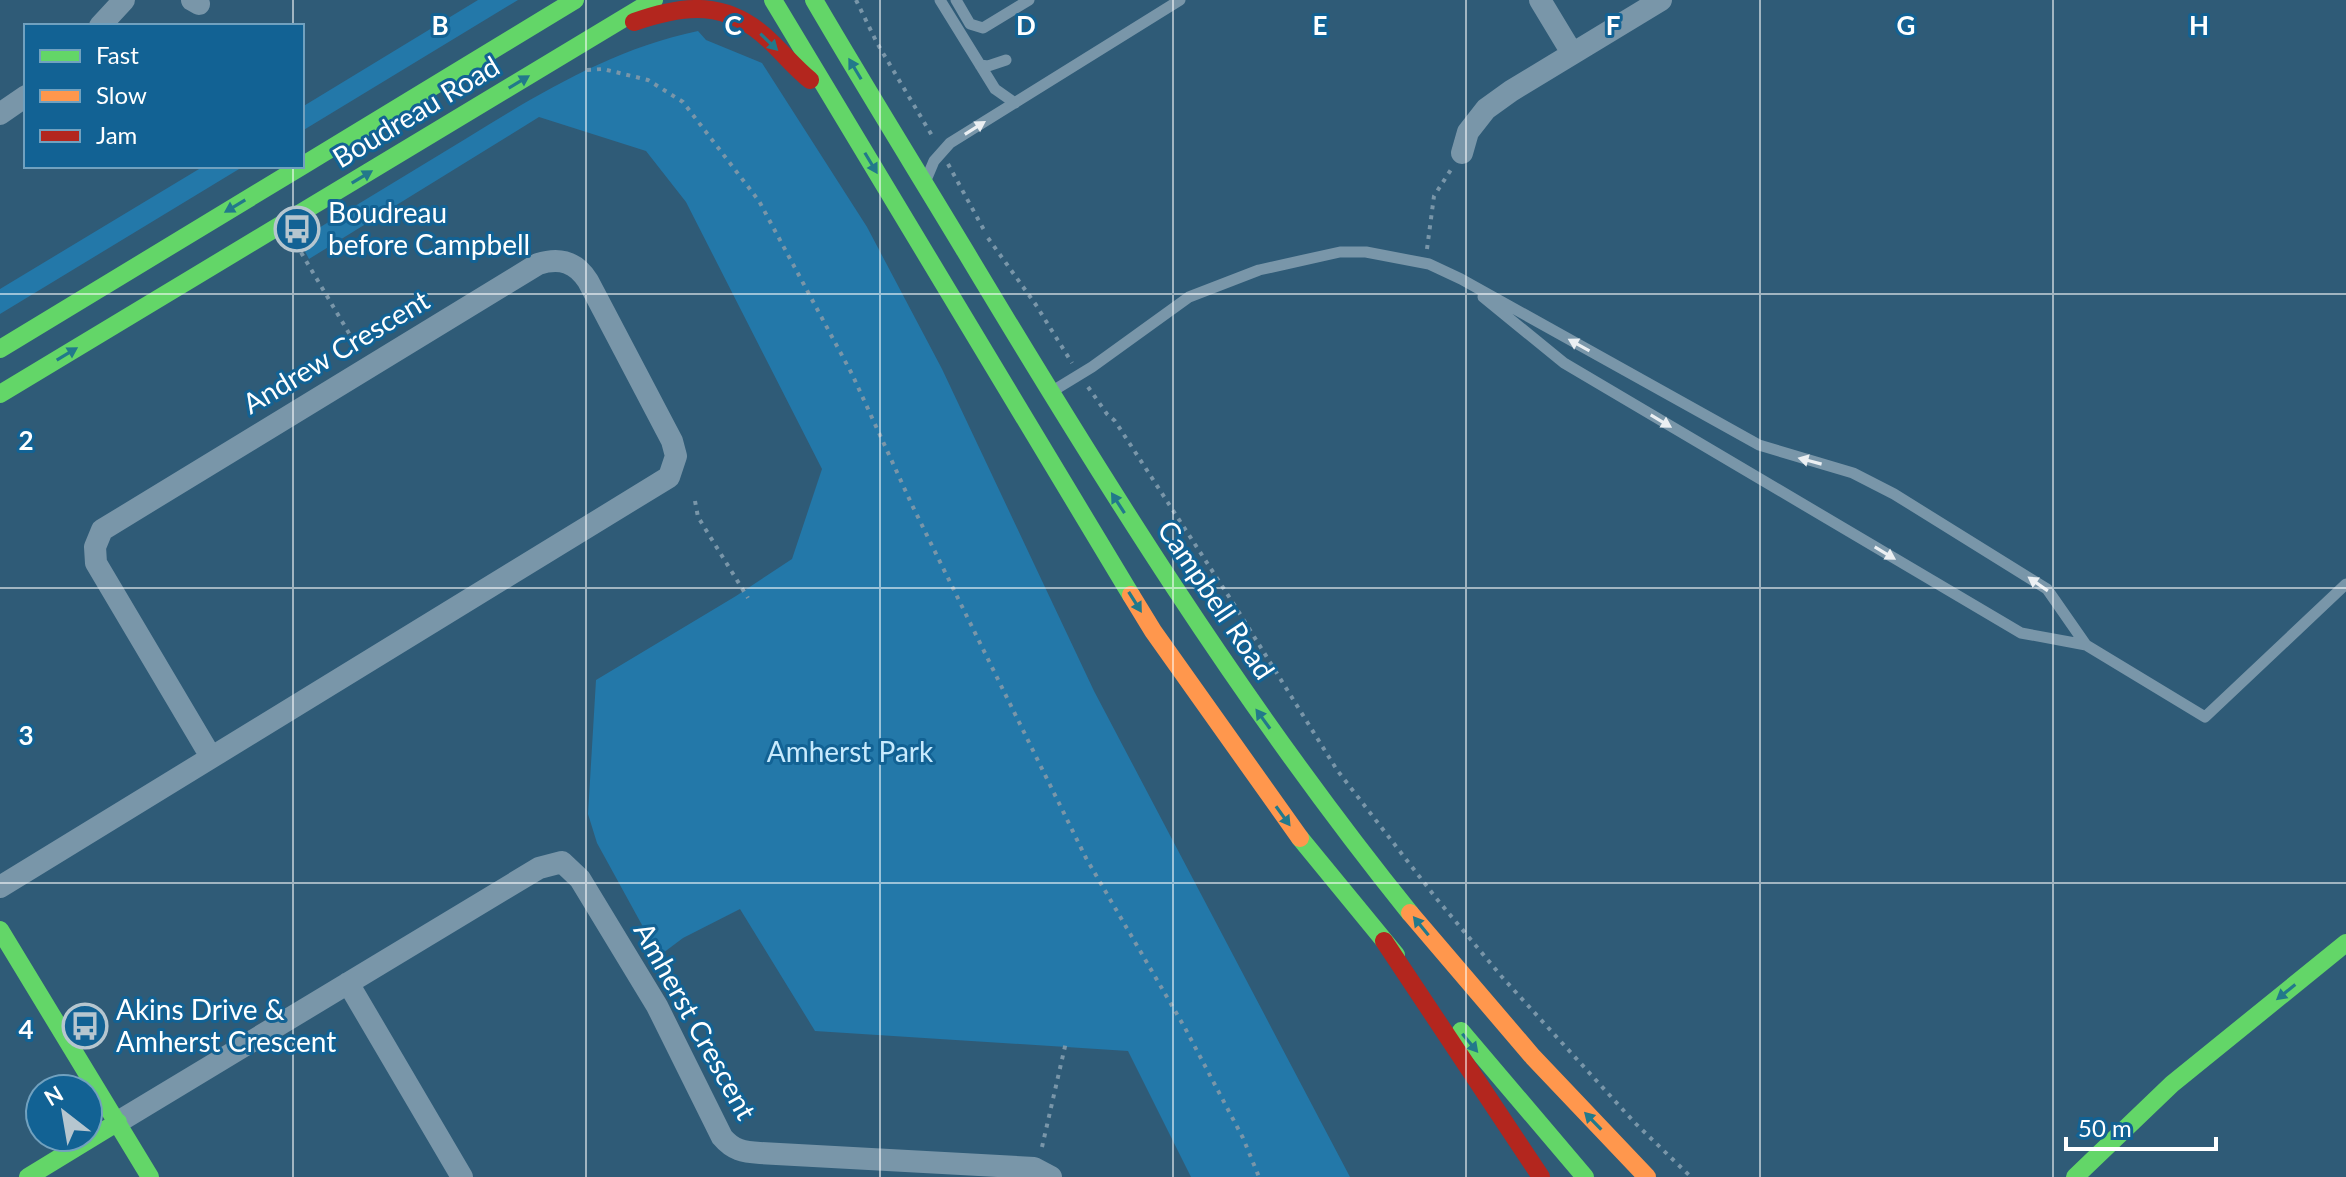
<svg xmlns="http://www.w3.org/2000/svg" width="2346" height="1177" font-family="Lato,sans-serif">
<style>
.green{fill:#2378a9}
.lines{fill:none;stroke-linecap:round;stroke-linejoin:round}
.path{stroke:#7996a9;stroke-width:4;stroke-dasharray:4 6;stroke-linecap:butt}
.lane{stroke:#7996a9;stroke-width:11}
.street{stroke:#7996a9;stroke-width:22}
.fast{stroke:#63d668;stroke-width:18}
.slow{stroke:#ff974d;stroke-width:18}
.jam{stroke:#b3261e;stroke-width:18}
.oneway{fill:#22798b}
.oneway2{fill:#ebeff2}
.grid{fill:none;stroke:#fff;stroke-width:2;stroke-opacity:0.55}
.labels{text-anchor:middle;stroke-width:6;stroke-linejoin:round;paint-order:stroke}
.street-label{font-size:28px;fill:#fff;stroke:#126294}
.poi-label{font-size:28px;fill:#fff;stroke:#126294;text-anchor:start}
.park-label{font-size:28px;fill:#c8eafd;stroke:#126294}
.grid-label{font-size:26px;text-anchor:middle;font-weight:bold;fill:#fff;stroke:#126294;stroke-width:6;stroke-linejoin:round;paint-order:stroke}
</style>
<rect width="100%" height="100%" fill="#2f5b77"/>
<path class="green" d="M478 0H518L302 131V107Z
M698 31 706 40 762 63 867 227 942 369 1094 691 1350 1177H1191L1128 1051 815 1031 740 909 683 938 659 956 597 843 588 814 596 680 736 596 792 559 822 469 686 202 646 151 539 117 309 259 299 240C355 206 411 172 467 138 540 93 612 49 698 31Z
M204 166H244L0 314V289Z"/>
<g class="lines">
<path class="path" d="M856 0 877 43 934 139
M587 70 603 69 648 80 683 102 759 201 852 374 912 505 1086 858 1185 1028 1243 1138 1259 1177
M948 164 984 230
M988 238 1036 305 1072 363
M296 244 359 350
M1427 249 1434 196 1452 168
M1088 387 1107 414 1115 421 1235 606 1337 770 1436 898 1502 977 1635 1123 1691 1177
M695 501 698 517 748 598
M1042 1147 1066 1042"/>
<path class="lane" d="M940 0 995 89 1015 103
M956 0 970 24 983 28 1029 0
M980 65 988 66 1006 60
M926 180 934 161 950 143 1180 0
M1483 297 1564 363 2021 633 2086 645 2205 717 2346 584
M1051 392 1092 367 1189 297 1259 270 1340 252H1366L1429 264 1461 279 1759 445 1853 473 1894 494 2047 589 2086 645"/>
<path class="street" d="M192 0 199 4
M1540 0 1572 53
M100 26 124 0
M0 114 26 96
M1462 153 1468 132 1486 109 1511 91 1661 0
M0 887 669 477 676 456 672 441 588 281C576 262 560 257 538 264L102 530 95 547 96 563 211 757
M348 983 462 1177
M118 1122 539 868 562 862 580 879 657 1006 722 1137C733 1150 743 1152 760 1153L1034 1168 1051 1177"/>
<path class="fast" d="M773 0 1131 595
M814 0C863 84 914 166 964 249 1103 481 1241 703 1410 913
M302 166 575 0
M0 349 302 166
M0 394 654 0
M1300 838 1396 955
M0 930 150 1177
M1461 1031 1585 1177
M28 1177 118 1122
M2075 1177 2172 1084 2346 943"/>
<path class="slow" d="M1131 595 1153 631 1300 838
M1410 913 1533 1057 1647 1177"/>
<path class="jam" d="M634 22C685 4 727 0 769 40 783 53 795 68 810 80
M1384 941 1541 1177"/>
</g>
<defs><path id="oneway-solid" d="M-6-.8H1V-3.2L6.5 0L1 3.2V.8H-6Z" transform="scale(2)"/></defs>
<g class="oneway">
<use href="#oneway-solid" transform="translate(769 42) rotate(44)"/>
<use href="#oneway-solid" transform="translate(855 69) rotate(-121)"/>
<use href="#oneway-solid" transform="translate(519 82) rotate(-31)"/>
<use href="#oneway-solid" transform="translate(871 163) rotate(59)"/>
<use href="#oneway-solid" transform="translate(362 177) rotate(-31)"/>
<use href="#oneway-solid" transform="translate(235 206) rotate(149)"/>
<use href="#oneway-solid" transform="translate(67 354) rotate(-31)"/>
<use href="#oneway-solid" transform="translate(1118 503) rotate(-123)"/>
<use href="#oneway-solid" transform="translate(1135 602) rotate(58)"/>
<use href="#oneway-solid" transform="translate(1263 719) rotate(-126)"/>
<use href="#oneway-solid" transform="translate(1283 816) rotate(54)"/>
<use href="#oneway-solid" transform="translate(1421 926) rotate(-129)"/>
<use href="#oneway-solid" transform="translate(2286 992) rotate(141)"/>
<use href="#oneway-solid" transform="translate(1470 1043) rotate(50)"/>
<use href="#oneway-solid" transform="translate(1593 1121) rotate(-134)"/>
</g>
<g class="oneway2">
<use href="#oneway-solid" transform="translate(975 128) rotate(-32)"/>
<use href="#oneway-solid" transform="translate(1579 345) rotate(-151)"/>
<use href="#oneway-solid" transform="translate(1661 421) rotate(31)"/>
<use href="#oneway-solid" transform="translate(1810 461) rotate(-165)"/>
<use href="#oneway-solid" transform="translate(1885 553) rotate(31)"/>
<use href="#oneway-solid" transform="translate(2038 584) rotate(-145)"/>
</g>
<path class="grid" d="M293 0V26M586 0V1177M880 0V1177M1173 0V1177M1466 0V1177M1760 0V1177M2053 0V1177M293 166V1177M0 294H2346M0 588H2346M0 883H2346"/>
<defs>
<g id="bus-ring" transform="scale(2.3)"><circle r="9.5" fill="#126294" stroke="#b6c6cf" stroke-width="1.5"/><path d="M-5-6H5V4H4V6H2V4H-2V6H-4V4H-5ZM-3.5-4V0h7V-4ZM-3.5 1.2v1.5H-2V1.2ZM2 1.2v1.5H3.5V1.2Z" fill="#b6c6cf"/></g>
</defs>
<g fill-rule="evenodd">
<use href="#bus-ring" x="297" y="229"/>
<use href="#bus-ring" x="85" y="1026"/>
</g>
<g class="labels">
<g class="street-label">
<text transform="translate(416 112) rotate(-31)" y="10">Boudreau Road</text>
<text transform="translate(336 352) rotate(-31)" y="10">Andrew Crescent</text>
<text transform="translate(1216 600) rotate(56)" y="10">Campbell Road</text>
<text transform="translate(695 1021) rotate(61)" y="10">Amherst Crescent</text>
</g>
<g class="poi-label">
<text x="328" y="223">Boudreau<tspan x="328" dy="32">before Campbell</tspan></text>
<text x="116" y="1020">Akins Drive &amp;<tspan x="116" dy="32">Amherst Crescent</tspan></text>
</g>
<g class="park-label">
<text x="850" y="762">Amherst Park</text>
</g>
</g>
<g class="grid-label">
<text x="440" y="35">B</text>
<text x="733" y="35">C</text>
<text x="1026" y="35">D</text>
<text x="1320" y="35">E</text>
<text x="1613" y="35">F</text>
<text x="1906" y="35">G</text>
<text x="2199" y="35">H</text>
<text x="26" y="450">2</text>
<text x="26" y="745">3</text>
<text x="26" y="1039">4</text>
</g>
<rect x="24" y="24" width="280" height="144" fill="#126294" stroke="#71a1bf" stroke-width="2"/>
<rect x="40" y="50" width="40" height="12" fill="#63d668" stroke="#71a1bf" stroke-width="2"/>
<text x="96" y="64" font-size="24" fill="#ffffff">Fast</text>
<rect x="40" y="90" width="40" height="12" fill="#ff974d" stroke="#71a1bf" stroke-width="2"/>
<text x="96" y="104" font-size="24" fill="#ffffff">Slow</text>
<rect x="40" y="130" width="40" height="12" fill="#b3261e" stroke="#71a1bf" stroke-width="2"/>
<text x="96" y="144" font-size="24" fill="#ffffff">Jam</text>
<g transform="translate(64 1113) rotate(329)"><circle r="38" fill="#126294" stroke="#71a1bf" stroke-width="2"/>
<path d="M0-6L14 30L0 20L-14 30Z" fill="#b6c6cf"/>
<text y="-12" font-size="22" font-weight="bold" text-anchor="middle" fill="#ffffff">N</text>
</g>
<path d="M2066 1137v12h150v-12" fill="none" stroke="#ffffff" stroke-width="4"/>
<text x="2078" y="1137" font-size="24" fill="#ffffff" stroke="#126294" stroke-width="6" paint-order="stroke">50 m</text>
</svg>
